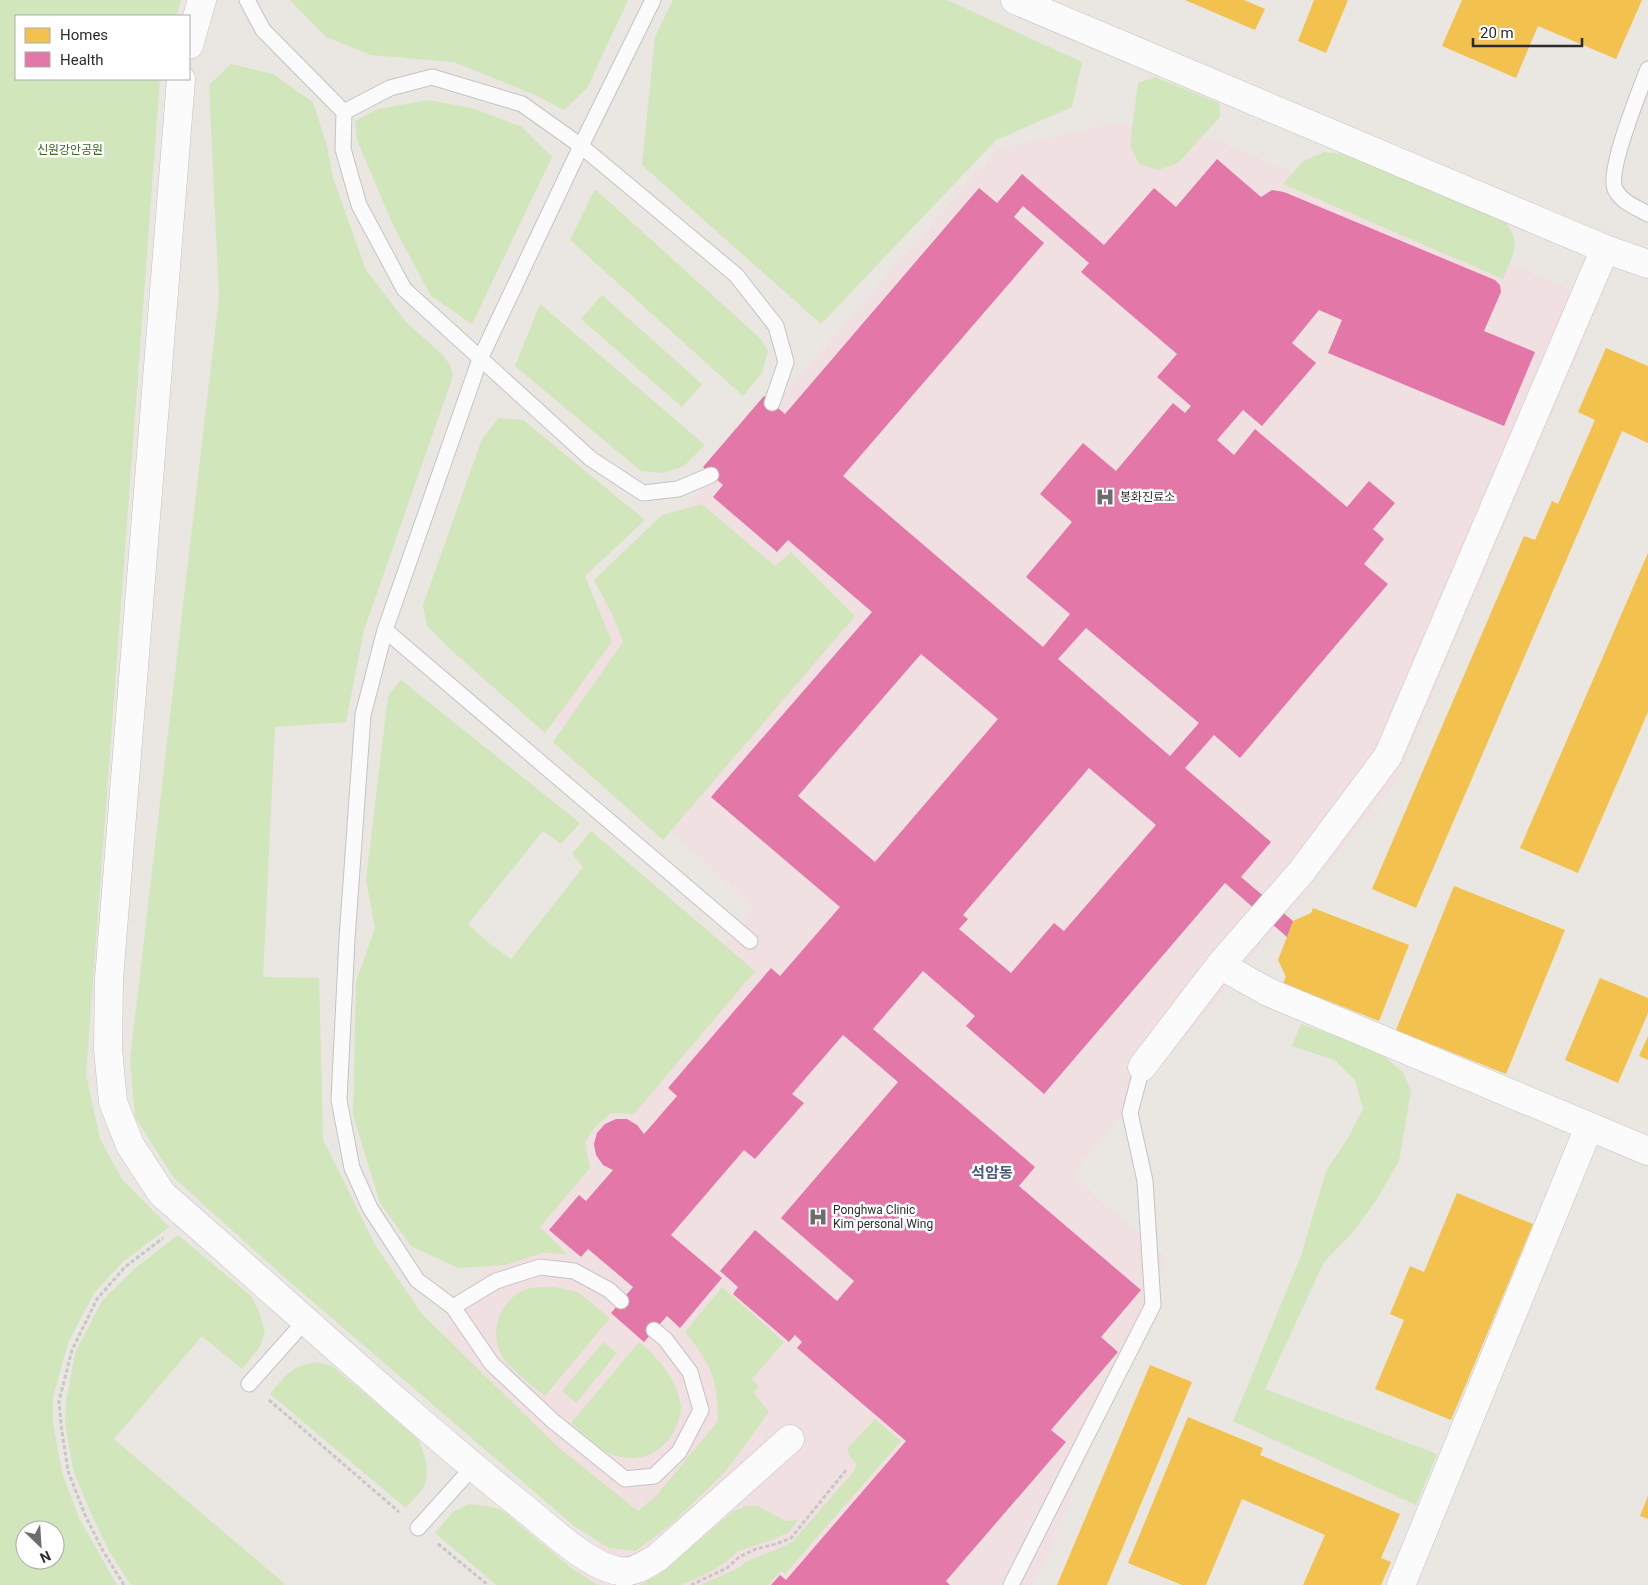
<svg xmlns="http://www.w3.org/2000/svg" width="1648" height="1585" font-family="Roboto,'Noto Sans KR',sans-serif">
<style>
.medical{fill:#f0e0e1}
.green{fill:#d1e6ba;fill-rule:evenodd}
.homes{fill:#f2c14e}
.health{fill:#e377a8;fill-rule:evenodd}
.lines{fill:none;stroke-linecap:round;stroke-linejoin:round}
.lane-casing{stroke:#c4c3c3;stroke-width:17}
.street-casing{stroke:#c4c3c3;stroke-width:29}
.path{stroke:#c7c7c6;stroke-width:3;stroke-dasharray:4 2.5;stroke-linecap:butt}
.lane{stroke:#fcfbfb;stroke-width:15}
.street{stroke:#fcfbfb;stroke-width:28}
.labels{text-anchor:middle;stroke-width:5;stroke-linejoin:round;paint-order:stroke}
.park-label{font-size:12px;fill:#346c19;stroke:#fff}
.poi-label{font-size:12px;fill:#2c2c2c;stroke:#fff;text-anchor:start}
.quarter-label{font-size:15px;font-weight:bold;fill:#4a5a7e;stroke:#fff}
</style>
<rect width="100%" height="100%" fill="#eae6e2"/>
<path class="medical" d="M1118 123 1216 140 1600 302 1396 781 1072 1175 1166 1258 1045 1560 1032 1585H565L622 1516 435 1349 559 1147 754 909 524 692 997 149Z"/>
<path class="green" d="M0 0H181L176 16H16V79H160L86 1075 100 1139 122 1179 169 1227 124 1261 94 1293 68 1343 53 1397V1423L62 1472 79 1518 117 1585H0ZM25 1530H55V1560H25Z
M290 0H628L587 88 564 110 535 95 454 62 371 55 326 37Z
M673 0H947L1082 62 1072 107 996 140 821 324 642 165 655 37Z
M231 64 273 74 313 102 327 146 333 178 366 270 406 322 442 354 450 365 453 376 364 630 346 722 275 727 263 977 319 978 323 1139 375 1245 422 1314 558 1447 638 1511 656 1496 718 1421C717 1377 712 1366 685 1332L722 1287 784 1342 752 1379 759 1386 753 1392 769 1412 725 1472 670 1525 636 1551 609 1548 574 1526 283 1276 173 1177 135 1117 130 1060 219 297 209 85Z
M1155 77 1219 103 1220 117 1178 163 1158 170 1139 164 1130 145 1138 83Z
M429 100 475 109 522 127 552 157 472 324 431 296 393 225 357 140 355 121 378 109Z
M1324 152 1342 154 1501 217C1523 241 1514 252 1503 279L1283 184 1302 162Z
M595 189 761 339 768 351 762 373 743 396 570 240Z
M602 295 702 384 682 407 581 319Z
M540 304 705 445 684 466 664 473 641 471 515 366Z
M499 418 523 420 645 520 585 576 612 642 545 733 451 650 427 626 423 605 482 439Z
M702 504 775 566 791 552 855 616 663 840 553 742 623 642 613 616 594 580 662 515Z
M401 680 580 823 561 844 543 831 468 924 486 941 511 959 583 867 572 854 591 831 755 971 634 1114 611 1113 595 1127 585 1142 590 1168 540 1227 567 1254 542 1253 505 1265 458 1268 411 1246 380 1203 353 1115 356 982 375 928 366 880 388 696Z
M1301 1024 1376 1050 1403 1072 1411 1091 1399 1161 1375 1202 1353 1232 1324 1262 1265 1389 1437 1454 1416 1505 1233 1421 1301 1256 1326 1171 1348 1138 1363 1109 1355 1080 1334 1060 1292 1046Z
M178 1235 251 1296 259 1311 265 1333 259 1348 242 1369 202 1336 114 1439 286 1585H131L109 1551 90 1511 73 1470 65 1421 66 1402 75 1353 102 1301 133 1270Z
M554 1287 578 1292 610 1318 545 1396C533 1386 510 1369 502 1356 489 1334 498 1305 520 1292 530 1286 543 1287 554 1287Z
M603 1342 617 1353 576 1403 562 1391Z
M639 1342C659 1358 679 1382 681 1408 681 1412 680 1416 679 1419 671 1445 649 1463 621 1457 618 1456 613 1456 610 1454 599 1449 582 1432 571 1423Z
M317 1362 332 1366 418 1439C424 1453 431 1471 424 1486 420 1494 411 1501 406 1508L270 1394C286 1375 291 1366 317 1362Z
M875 1419 901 1441 785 1574 781 1571 768 1585H700L739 1568 745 1562 778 1549 792 1542 855 1470 856 1464C853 1459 847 1456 848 1448Z
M469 1504 487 1506 502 1510 571 1568 596 1584 601 1585H496L435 1533 453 1512Z
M747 1506H758L786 1521 798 1520 789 1532 775 1539 738 1551 727 1561 710 1572 681 1585H640L658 1575 734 1511Z"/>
<path class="homes" d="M1185 0H1244L1265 9 1255 30Z
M1314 0H1348L1326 53 1298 41Z
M1462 0H1642L1616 59 1538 26 1516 78 1442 46Z
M1606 348 1648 366V443L1622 431 1416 908 1372 889 1524 536 1535 540 1552 501 1558 504 1595 420 1578 412Z
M1648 553V712L1578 873 1520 848Z
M1454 886 1565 930 1506 1074 1396 1030Z
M1313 908 1409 945 1379 1021 1283 983 1286 977 1278 960 1293 921 1311 913Z
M1600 978 1648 998V1013L1618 1083 1565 1060Z
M1648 1036V1060L1639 1056Z
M1457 1193 1533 1224 1451 1420 1375 1389 1404 1320 1390 1314 1410 1266 1424 1272Z
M1150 1365 1192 1382 1107 1585H1057Z
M1188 1417 1263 1448 1260 1455 1400 1514 1381 1558 1391 1562 1381 1585H1303L1325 1535 1242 1499 1206 1585H1182L1128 1563Z
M1648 1496V1519L1640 1516Z"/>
<path class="health" d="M1217 159 1261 197 1272 190 1284 192 1495 280 1500 285 1501 292 1484 331 1535 352 1504 426 1328 353 1342 320 1319 310 1292 343 1316 363 1262 426 1243 410 1217 440 1234 455 1255 429 1347 507 1369 481 1395 503 1373 529 1384 539 1364 564 1388 584 1240 758 1214 735 1185 768 1271 842 1241 877 1293 921 1287 937 1225 883 1044 1094 966 1026 975 1016 923 971 873 1029 1035 1167 1019 1186 1141 1290 1101 1337 1118 1352 1051 1430 1066 1442 946 1581 950 1585H771L780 1575 786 1580 906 1441 797 1348 802 1342 795 1335 789 1342 733 1294 738 1287 720 1271 755 1230 837 1301 854 1281 781 1218 898 1082 843 1035 792 1094 804 1103 755 1159 744 1150 671 1235 722 1278 680 1328 667 1316 644 1342 611 1313 633 1287 588 1249 581 1257 549 1230 579 1195 586 1201 613 1170 603 1165 596 1155 594 1144 597 1133 605 1124 616 1119H627L637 1125 644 1134 677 1096 668 1088 771 968 780 976 840 907 711 797 872 612 788 540 777 552 713 497 723 485 703 467 764 396 785 414 979 188 997 203 1022 174 1104 245 1154 188 1176 207ZM1023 206 1089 263 1081 272 1177 354 1157 377 1191 406 1185 413 1173 403 1116 471 1083 443 1040 494 1072 522 1026 577 1070 614 1043 647 843 476 1044 243 1014 217ZM1086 628 1199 723 1170 756 1058 659ZM921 654 998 719 875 862 798 796ZM1089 768 1156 825 1064 931 1054 923 1011 973 959 929 968 919 963 915Z"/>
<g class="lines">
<g class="lane-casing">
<path id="lane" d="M247 0 263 30 344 112
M653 0 581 146 480 359 385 630 363 715 347 939 339 1100 352 1168 370 1208 417 1280 453 1307 492 1364 553 1421 625 1479 654 1476 679 1452 701 1410 690 1372 665 1339 654 1330
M1648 69C1640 90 1607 171 1615 189 1621 202 1636 207 1648 214
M711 475 678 489 643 493 591 459 404 289 359 205 343 149 344 112 390 88 432 77 522 104 581 146 736 275 776 326 786 362 772 403
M385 630 750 941
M453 1307 496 1281 540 1267 574 1271 609 1290 621 1301
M249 1384 306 1320
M418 1528 473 1467
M1011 1585 1153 1305 1145 1181 1130 1113 1142 1067"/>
</g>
<g class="street-casing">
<path id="street" d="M1015 0 1605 249 1648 264
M189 45 202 0
M181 79 109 979 108 1049 113 1102 130 1145 162 1194C281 1297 396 1405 519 1504 545 1524 587 1566 619 1571 633 1574 646 1564 657 1558L790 1439
M1220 965 1268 992 1648 1151
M1142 1067 1220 965 1302 871 1388 756 1605 249
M1401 1585 1589 1127"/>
</g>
<path class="path" d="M269 1400 399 1512
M438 1544 488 1585
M124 1585 103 1551 85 1515 68 1471 61 1425 59 1401 72 1350 97 1299 125 1267 163 1238
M691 1585 727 1568 739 1557 756 1549 776 1544 791 1538 847 1469"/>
<use href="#lane" class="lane"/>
<use href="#street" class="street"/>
</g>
<defs>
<g id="hospital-bare" transform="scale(1.5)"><path d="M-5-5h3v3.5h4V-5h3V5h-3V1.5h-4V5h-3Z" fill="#6e6d6c" stroke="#fff" stroke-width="2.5" paint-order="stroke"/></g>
</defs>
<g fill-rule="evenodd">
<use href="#hospital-bare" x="1105" y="497"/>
<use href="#hospital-bare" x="818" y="1217"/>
</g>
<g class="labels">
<g class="park-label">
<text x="70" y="154">신원강안공원</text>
</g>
<g class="poi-label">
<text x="1120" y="501">봉화진료소</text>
<text x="833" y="1214">Ponghwa Clinic<tspan x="833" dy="14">Kim personal Wing</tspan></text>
</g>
<g class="quarter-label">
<text x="992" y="1178">석암동</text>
</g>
</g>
<rect x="15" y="15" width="175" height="65" fill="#ffffff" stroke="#ababab"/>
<rect x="25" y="28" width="25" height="15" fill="#f2c14e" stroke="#ababab"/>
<text x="60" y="40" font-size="15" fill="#2c2c2c">Homes</text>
<rect x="25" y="52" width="25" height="15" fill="#e377a8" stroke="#ababab"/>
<text x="60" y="65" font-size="15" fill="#2c2c2c">Health</text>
<g transform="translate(40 1545) rotate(155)"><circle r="24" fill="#ffffff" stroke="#ababab"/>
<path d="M0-4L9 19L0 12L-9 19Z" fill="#6e6d6c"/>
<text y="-8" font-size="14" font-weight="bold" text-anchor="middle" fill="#2c2c2c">N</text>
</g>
<path d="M1473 38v8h109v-8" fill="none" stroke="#2c2c2c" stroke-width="2.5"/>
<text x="1480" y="38" font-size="15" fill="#2c2c2c" stroke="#ffffff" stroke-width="4" paint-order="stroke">20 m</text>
</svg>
